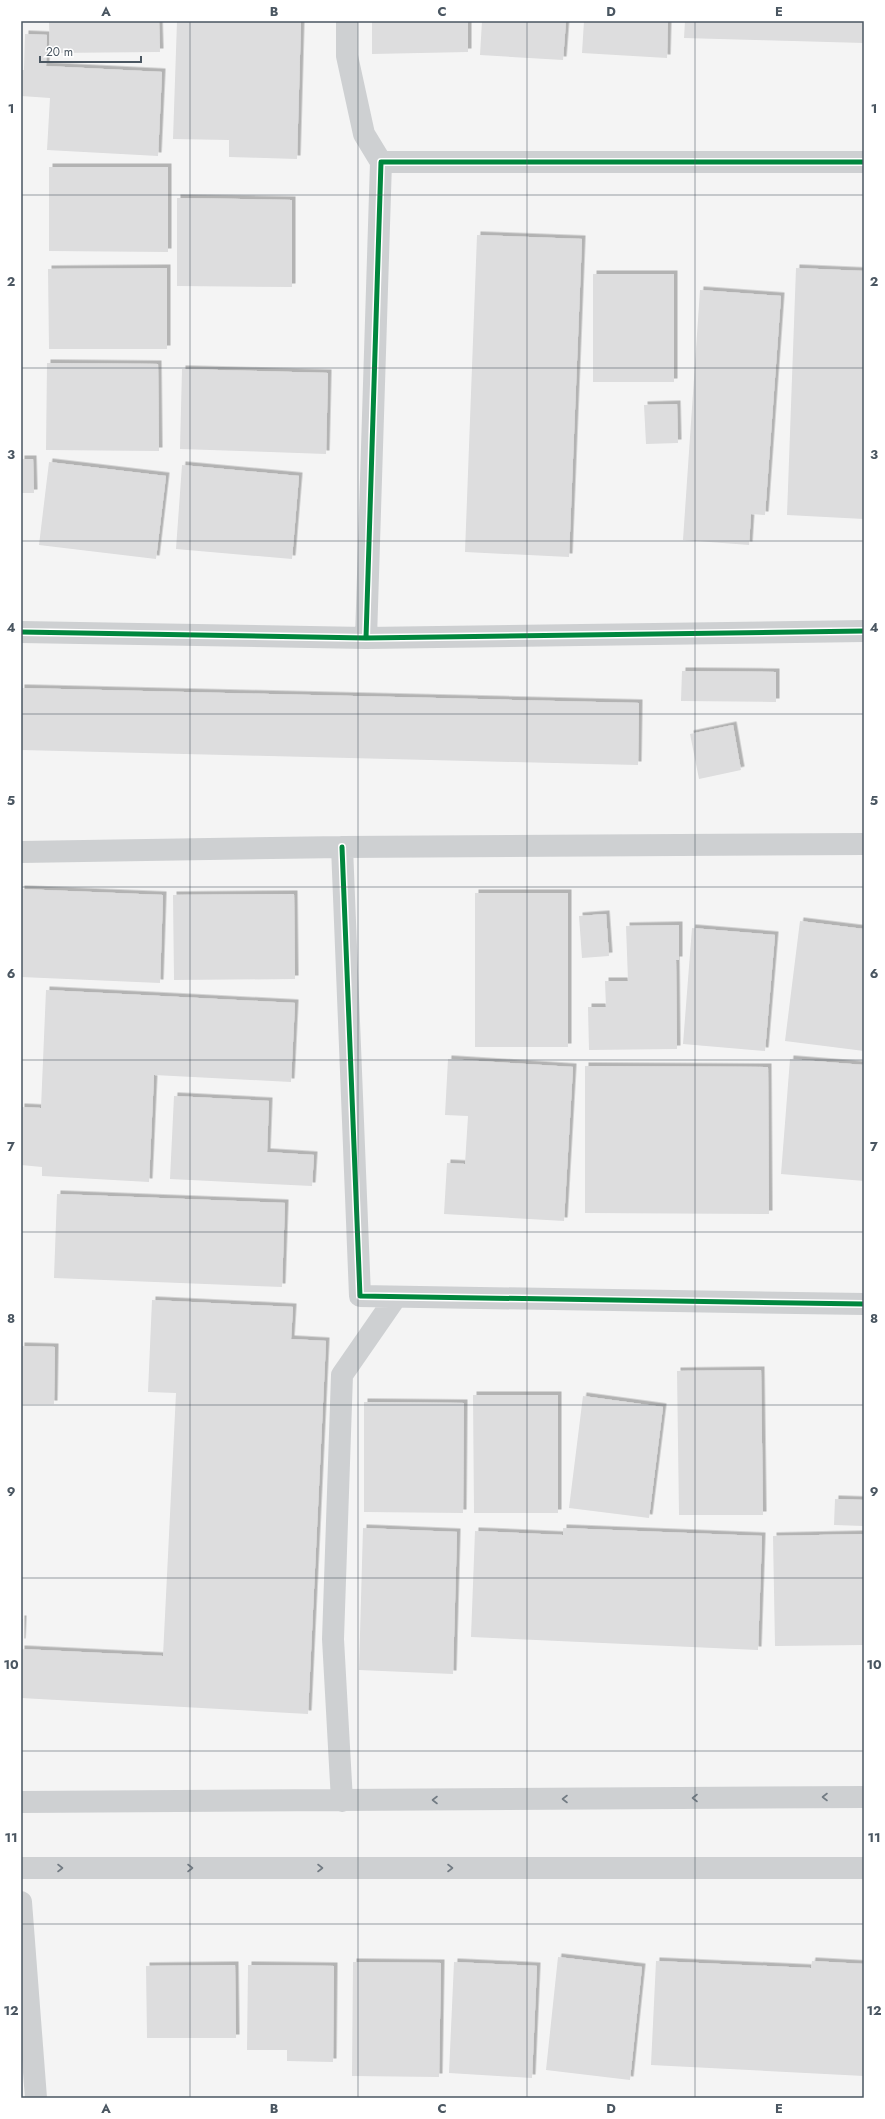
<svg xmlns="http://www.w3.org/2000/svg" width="885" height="2119" font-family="Jost,sans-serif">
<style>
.building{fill:#ddddde;filter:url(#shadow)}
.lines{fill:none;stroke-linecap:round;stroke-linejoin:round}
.minor{stroke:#ced0d2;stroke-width:22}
.cycleway-casing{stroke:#fff;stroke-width:8}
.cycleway{stroke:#00873e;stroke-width:5}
.oneway{stroke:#727b83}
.grid{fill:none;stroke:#4a5661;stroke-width:1;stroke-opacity:0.55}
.neatline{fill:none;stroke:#4a5661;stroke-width:1.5}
.grid-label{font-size:13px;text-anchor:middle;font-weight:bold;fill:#4a5661}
</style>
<defs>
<filter id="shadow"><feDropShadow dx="3.5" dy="-3.5" stdDeviation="0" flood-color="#0004"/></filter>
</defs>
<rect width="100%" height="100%" fill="#f4f4f4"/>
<path class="building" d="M49 21H159L160 52 50 53Z
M177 21H301L297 159 229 157V140L173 139Z
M372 21H468V52L372 54Z
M482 21H566L563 60 480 55Z
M584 21H668L667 58 582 53Z
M685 21H864V43L684 38Z
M25 34 47 35 46 66 162 72 158 156 47 150 50 98 21 96V70H24Z
M49 167H168V252L49 251Z
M177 198 292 200V287L177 286Z
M477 235 582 239 569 557 465 552Z
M167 268V349H49L48 269Z
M796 268 864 271V519L787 515Z
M593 274H674V382H593Z
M700 290 781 296 765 515 751 514 749 545 683 540Z
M47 363 158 364 159 451 46 450Z
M182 369 328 373 326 454 180 449Z
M677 404 678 443 646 444 644 405Z
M21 459H33L34 493H21Z
M49 462 166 476 156 559 39 545Z
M182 465 299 476 292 559 176 549Z
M682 671 776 672V702L681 701Z
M21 688 639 703 638 765 21 750Z
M733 725 741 770 699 779 690 734Z
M21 889 163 895 160 983 21 977Z
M475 893H568V1047H475Z
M294 894 295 979 174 980 173 895Z
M606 914 609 956 582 958 579 916Z
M800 921 864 929V1051L785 1041Z
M679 925V960H676L677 1049 589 1050 588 1007H606L605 981H628L626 926Z
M692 928 775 935 765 1051 683 1044Z
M46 990 295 1003 291 1082 154 1075 149 1182 42 1176V1167L21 1165V1107L41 1108Z
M448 1059 573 1067 564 1221 444 1214 447 1163 465 1164 468 1116 445 1115Z
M790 1059 864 1065V1181L781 1174Z
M585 1066 768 1067 769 1214 585 1213Z
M174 1096 269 1101 267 1152 314 1155 312 1186 170 1179Z
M57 1194 285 1203 282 1287 54 1278Z
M152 1300 293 1307 291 1339 326 1341 308 1714 21 1698V1649L163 1656 176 1393 148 1392Z
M21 1346 55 1347 54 1404H21Z
M761 1370 763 1515H679L677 1371Z
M473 1395H558V1513H474Z
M583 1396 663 1407 649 1518 569 1508Z
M364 1402 464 1403 463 1513 364 1512Z
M835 1499 864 1500V1526L834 1525Z
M363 1528 457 1532 453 1674 359 1670Z
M563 1528 762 1536 758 1650 471 1637 475 1531 563 1535Z
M864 1534V1645L775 1646 773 1536Z
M21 1619H23L22 1642H21Z
M558 1957 642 1967 630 2080 546 2070Z
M656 1961 811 1968 812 1961 864 1964V2076L651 2065Z
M353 1962 441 1963 439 2077 352 2076Z
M454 1962 537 1966 532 2078 449 2073Z
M235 1965 236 2038H147L146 1966Z
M248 1965 334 1966 333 2062 287 2061V2050H247Z"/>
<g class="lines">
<path class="minor" d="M347 21V56L364 134 381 162
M21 632 366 638 864 631
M366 638 381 162H864
M342 847 360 1296 864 1304
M21 852 342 847 864 844
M342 1801 333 1639 342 1375 396 1297
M21 1802 864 1797
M21 1868H864
M21 1902 36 2098"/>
<g class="cycleway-casing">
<path id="cycleway" d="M21 632 366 638 864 631
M366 638 381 162H864
M342 847 360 1296 864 1304"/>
</g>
<use href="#cycleway" class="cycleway"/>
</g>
<defs><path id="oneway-chevron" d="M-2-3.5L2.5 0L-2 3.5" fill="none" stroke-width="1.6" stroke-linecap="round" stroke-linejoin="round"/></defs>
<g class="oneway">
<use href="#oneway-chevron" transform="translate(825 1797) rotate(180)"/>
<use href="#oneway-chevron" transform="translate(695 1798) rotate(180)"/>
<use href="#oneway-chevron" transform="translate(565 1799) rotate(180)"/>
<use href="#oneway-chevron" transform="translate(435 1800) rotate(180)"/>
<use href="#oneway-chevron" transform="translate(60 1868)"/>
<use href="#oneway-chevron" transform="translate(190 1868)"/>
<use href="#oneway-chevron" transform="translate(320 1868)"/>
<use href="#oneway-chevron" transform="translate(450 1868)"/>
</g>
<path class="grid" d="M190 21V2098M358 21V2098M527 21V2098M695 21V2098M21 195H864M21 368H864M21 541H864M21 714H864M21 887H864M21 1060H864M21 1232H864M21 1405H864M21 1578H864M21 1751H864M21 1924H864"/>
<rect width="885" height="2119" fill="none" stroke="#ffffff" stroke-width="44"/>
<path d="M40 56v6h101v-6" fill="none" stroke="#4a5661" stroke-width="2"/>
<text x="46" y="56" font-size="12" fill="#4a5661" stroke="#ffffff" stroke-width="3" paint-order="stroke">20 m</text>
<rect x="22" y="22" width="841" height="2075" class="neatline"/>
<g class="grid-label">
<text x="106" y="16">A</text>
<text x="274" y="16">B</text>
<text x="442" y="16">C</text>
<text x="611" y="16">D</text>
<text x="779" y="16">E</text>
<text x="11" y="113">1</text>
<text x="874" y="113">1</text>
<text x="11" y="286">2</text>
<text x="874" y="286">2</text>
<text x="11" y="459">3</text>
<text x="874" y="459">3</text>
<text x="11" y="632">4</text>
<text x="874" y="632">4</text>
<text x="11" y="805">5</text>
<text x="874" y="805">5</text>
<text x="11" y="978">6</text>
<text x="874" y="978">6</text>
<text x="11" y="1151">7</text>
<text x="874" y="1151">7</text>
<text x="11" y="1323">8</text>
<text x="874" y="1323">8</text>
<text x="11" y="1496">9</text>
<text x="874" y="1496">9</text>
<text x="11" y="1669">10</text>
<text x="874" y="1669">10</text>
<text x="11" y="1842">11</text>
<text x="874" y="1842">11</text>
<text x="11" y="2015">12</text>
<text x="874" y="2015">12</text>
<text x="106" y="2113">A</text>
<text x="274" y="2113">B</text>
<text x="442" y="2113">C</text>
<text x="611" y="2113">D</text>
<text x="779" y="2113">E</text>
</g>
</svg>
